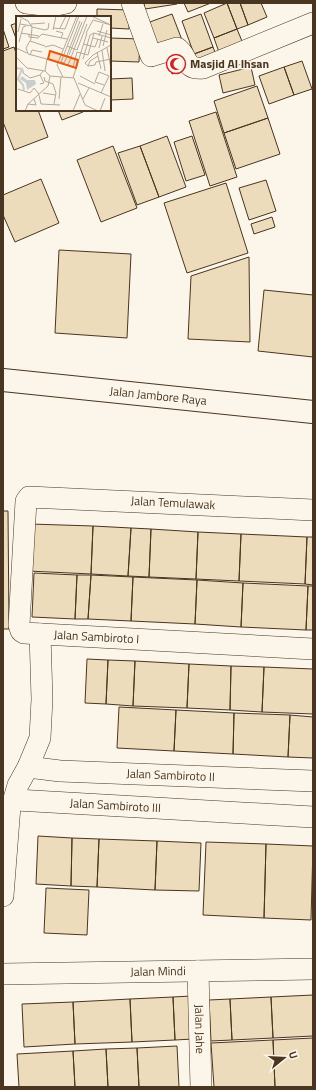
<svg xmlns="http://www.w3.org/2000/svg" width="316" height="1090" font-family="'Titillium Web',sans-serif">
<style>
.building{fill:#ecdcbc;stroke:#4a3520}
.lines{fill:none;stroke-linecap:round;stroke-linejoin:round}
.street-casing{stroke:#4a3520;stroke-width:22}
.secondary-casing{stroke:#4a3520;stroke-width:24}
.street{stroke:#fbf6e9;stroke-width:21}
.secondary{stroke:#fbf6e9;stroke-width:22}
.labels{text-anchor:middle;stroke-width:3;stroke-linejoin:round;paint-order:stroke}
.poi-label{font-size:12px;font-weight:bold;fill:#4a3520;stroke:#fbf6e9;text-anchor:start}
.street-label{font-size:12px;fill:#4a3520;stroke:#fbf6e9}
.inset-river{fill:none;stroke:#c9cecd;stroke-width:2}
.inset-road{fill:none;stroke:#b4a999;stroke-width:1}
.view{fill:#e8590c;fill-opacity:0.15;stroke:#e8590c;stroke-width:2}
.inset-edge{fill:none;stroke:#4a3520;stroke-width:2}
</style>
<rect width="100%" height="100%" fill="#fbf6e9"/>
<path class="building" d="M144 3H177V4L145 9Z
M184 3H211L188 12Z
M227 3 237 29 214 38 204 13Z
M227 3H240L248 25 237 29Z
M240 3H261L267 17 248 25Z
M55 9 58 17H34Z
M97 9 130 10 129 29 110 28V17H97Z
M172 14 182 40 157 50 147 23Z
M201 14 213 47 194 54 182 21Z
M17 23V41L11 25Z
M3 29 9 47 3 49Z
M237 29 244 46 220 55 214 38Z
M110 38 140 39 139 62 110 61Z
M14 47 17 56V110H38L48 137 14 150 3 122V51Z
M213 47 218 60 198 67 194 54Z
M181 54 186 69 172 74 167 59Z
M302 61 312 89 294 95 284 67Z
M251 67 255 85 223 93 219 75Z
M284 67 294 95 269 104 259 76Z
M132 78 133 99 110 100V79Z
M257 86 268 118 224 133 214 101Z
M58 110H82L83 112 62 120Z
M216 112 237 177 210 186 189 121Z
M268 118 280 154 236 169 224 133Z
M167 136 186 187 159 197 140 146Z
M192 136 205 175 186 181 174 142Z
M113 146 137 208 101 222 77 160Z
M140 146 159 197 137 205 118 153Z
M41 179 59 223 15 242 3 215V195Z
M266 180 276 211 249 220 239 188Z
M226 183 248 253 187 273 164 203Z
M272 217 275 227 254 234 251 224Z
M59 250 131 254 127 338 55 333Z
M249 257 250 342 188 339 191 276Z
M264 290 313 295V357L258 351Z
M3 511H8L9 629H3Z
M30 524 93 526 91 574 28 571Z
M93 526 131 528 128 576 91 574Z
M131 528 151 529 149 577 128 576Z
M151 529 198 532 196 579 149 577Z
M198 532 241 534 239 581 196 579Z
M241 534 307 537 305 584 239 581Z
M307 537H313V585L305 584Z
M34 573 77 575 75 619 32 617Z
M77 575H91L88 619H75Z
M91 575 133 577 131 621 88 619Z
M133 577 197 580 195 624 131 621Z
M197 580 243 583 241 627 195 624Z
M243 583 308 586 306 630 241 627Z
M308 586H313V630H306Z
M87 659 108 660 106 704 85 703Z
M108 660 135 661 133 706 106 704Z
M135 661 189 664 187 708 133 706Z
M189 664 231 666 230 710 187 708Z
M231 666 264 667 262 712 230 710Z
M264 667 313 669V714L262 712Z
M119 707 176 710 174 751 117 748Z
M176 710 234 713 233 754 174 751Z
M234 713 290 715 288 757 233 754Z
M290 715 313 717V758L288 757Z
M38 836 72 838 71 886 36 884Z
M72 838 99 839 97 887 71 886Z
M99 839 157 841 155 890 97 887Z
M157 841 201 843 199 891 155 890Z
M206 842 266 844 264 918 203 915Z
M266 844 313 846 311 920 264 918Z
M46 888 89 890 87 935 44 933Z
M313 995V1036L273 1038 271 997Z
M191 996 193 1039 175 1040 173 997Z
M173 997 175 1040 132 1042 130 999Z
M271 997 273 1038 232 1040 230 999Z
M130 999 132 1042 75 1044 73 1002Z
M230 999 232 1040 211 1041 209 1000Z
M73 1002 75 1044 24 1047 22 1004Z
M313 1038V1087H275L273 1040Z
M273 1040 275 1087H214L211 1043Z
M177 1046 179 1087H139L137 1048Z
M137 1048 139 1087H108L106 1049Z
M106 1049 108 1087H75L73 1051Z
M73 1051 75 1087H19L17 1054Z"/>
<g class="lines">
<g class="street-casing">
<g id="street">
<path d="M26 3 52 6 66 3"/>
<path d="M132 3 151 56 177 48C189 56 183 70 203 68L313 23"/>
<path id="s1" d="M313 510 29 497 26 501 19 625 21 631 24 633 313 649"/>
<path id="s2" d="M28 767 60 771 313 781"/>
<path id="s3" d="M13 802 16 800 313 817"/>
<path d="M3 896 10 806 13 802 18 785 28 767 40 738 42 699 40 634"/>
<path id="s4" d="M198 971 201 1087"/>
<path id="s5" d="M3 974 313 969"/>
</g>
</g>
<g class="secondary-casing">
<g id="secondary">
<path id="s6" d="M3 380 313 412"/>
</g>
</g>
<use href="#street" class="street"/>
<use href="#secondary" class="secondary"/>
</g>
<defs>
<g id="mosque-ring" transform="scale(1)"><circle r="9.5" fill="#fbf6e9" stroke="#c62828" stroke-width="1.5"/><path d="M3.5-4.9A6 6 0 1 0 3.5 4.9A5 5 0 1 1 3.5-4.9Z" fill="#c62828"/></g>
</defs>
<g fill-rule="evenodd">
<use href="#mosque-ring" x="176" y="64"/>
</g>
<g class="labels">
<g class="poi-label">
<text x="190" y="68">Masjid Al Ihsan</text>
</g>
<g class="street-label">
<text dy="4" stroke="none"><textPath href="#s6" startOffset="156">Jalan Jambore Raya</textPath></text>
<text transform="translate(173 503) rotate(3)" y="4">Jalan Temulawak</text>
<text dy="4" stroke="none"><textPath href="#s1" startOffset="496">Jalan Sambiroto I</textPath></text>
<text dy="4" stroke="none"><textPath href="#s2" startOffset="143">Jalan Sambiroto II</textPath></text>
<text dy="4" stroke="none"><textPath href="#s3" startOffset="103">Jalan Sambiroto III</textPath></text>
<text dy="4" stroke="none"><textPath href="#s5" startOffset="155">Jalan Mindi</textPath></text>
<text dy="4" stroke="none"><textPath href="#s4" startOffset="58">Jalan Jahe</textPath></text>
</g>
</g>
<g transform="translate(16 16)">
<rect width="95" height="95" fill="#fbf6e9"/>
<path d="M6 60 11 64H19L20 68 11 74 10 67 4 63Z" fill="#c9cecd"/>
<path class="inset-river" d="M0 52 6 53 2 63 7 69 8 74"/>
<path class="inset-road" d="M2 0 12 5 16 11 15 23 10 32 12 38 31 43 29 55 34 60 58 62 69 89 82 95M75 0 93 8M4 8 16 10M15 8 29 7M16 11 29 14 32 13 33 7M37 12 49 13M44 12 50 0M49 13 54 0M37 14 40 0M40 15 47 17 45 22M81 15 95 19M2 16 5 3M5 17 23 20M70 17 77 4 95 9M13 18V21L22 22 26 18 51 23M74 19 78 17 95 22M83 20 87 8M77 22 92 26M14 25 29 30M3 26 7 11 10 10M67 28 79 31 82 23M51 30 61 34 71 8M87 30 91 14M29 31 37 29 47 33M0 32 11 37M83 32 86 20M91 32 95 52M86 34 89 55M81 36 85 53M14 39 16 34 26 36M51 39 64 5M52 39 48 47 45 46 63 0M53 39 66 6M0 41 11 52 29 55M67 43 74 19M52 49 71 0M72 50 69 47 77 39 95 29M72 50 79 49 80 46 95 43M72 50 74 45 82 40M57 51 61 36 72 39 78 17M7 54V57L14 62 24 59 27 55M64 60 79 68M28 61 29 65 37 68 40 77 38 88M47 61 41 49 61 0M57 62 71 17M62 67 95 81M24 68 28 67 24 59M2 73 14 77 18 72 23 78M27 77 40 79M85 77 93 60 83 56 79 66 88 69M23 79 25 88 44 89M43 83 45 61M67 83 73 72M12 88 20 89 18 83M9 95 12 88 32 70 34 60M57 95 64 78M84 95 89 82"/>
<path class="view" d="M34 35 62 44 60 52 32 43Z"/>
<rect width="95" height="95" class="inset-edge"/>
</g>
<rect width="316" height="1090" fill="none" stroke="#4a3520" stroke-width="8"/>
<g transform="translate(284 1058) rotate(72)" stroke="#fbf6e9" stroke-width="3" paint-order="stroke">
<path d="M0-3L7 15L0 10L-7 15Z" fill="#4a3520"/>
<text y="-6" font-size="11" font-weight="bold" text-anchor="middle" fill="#4a3520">U</text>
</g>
</svg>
